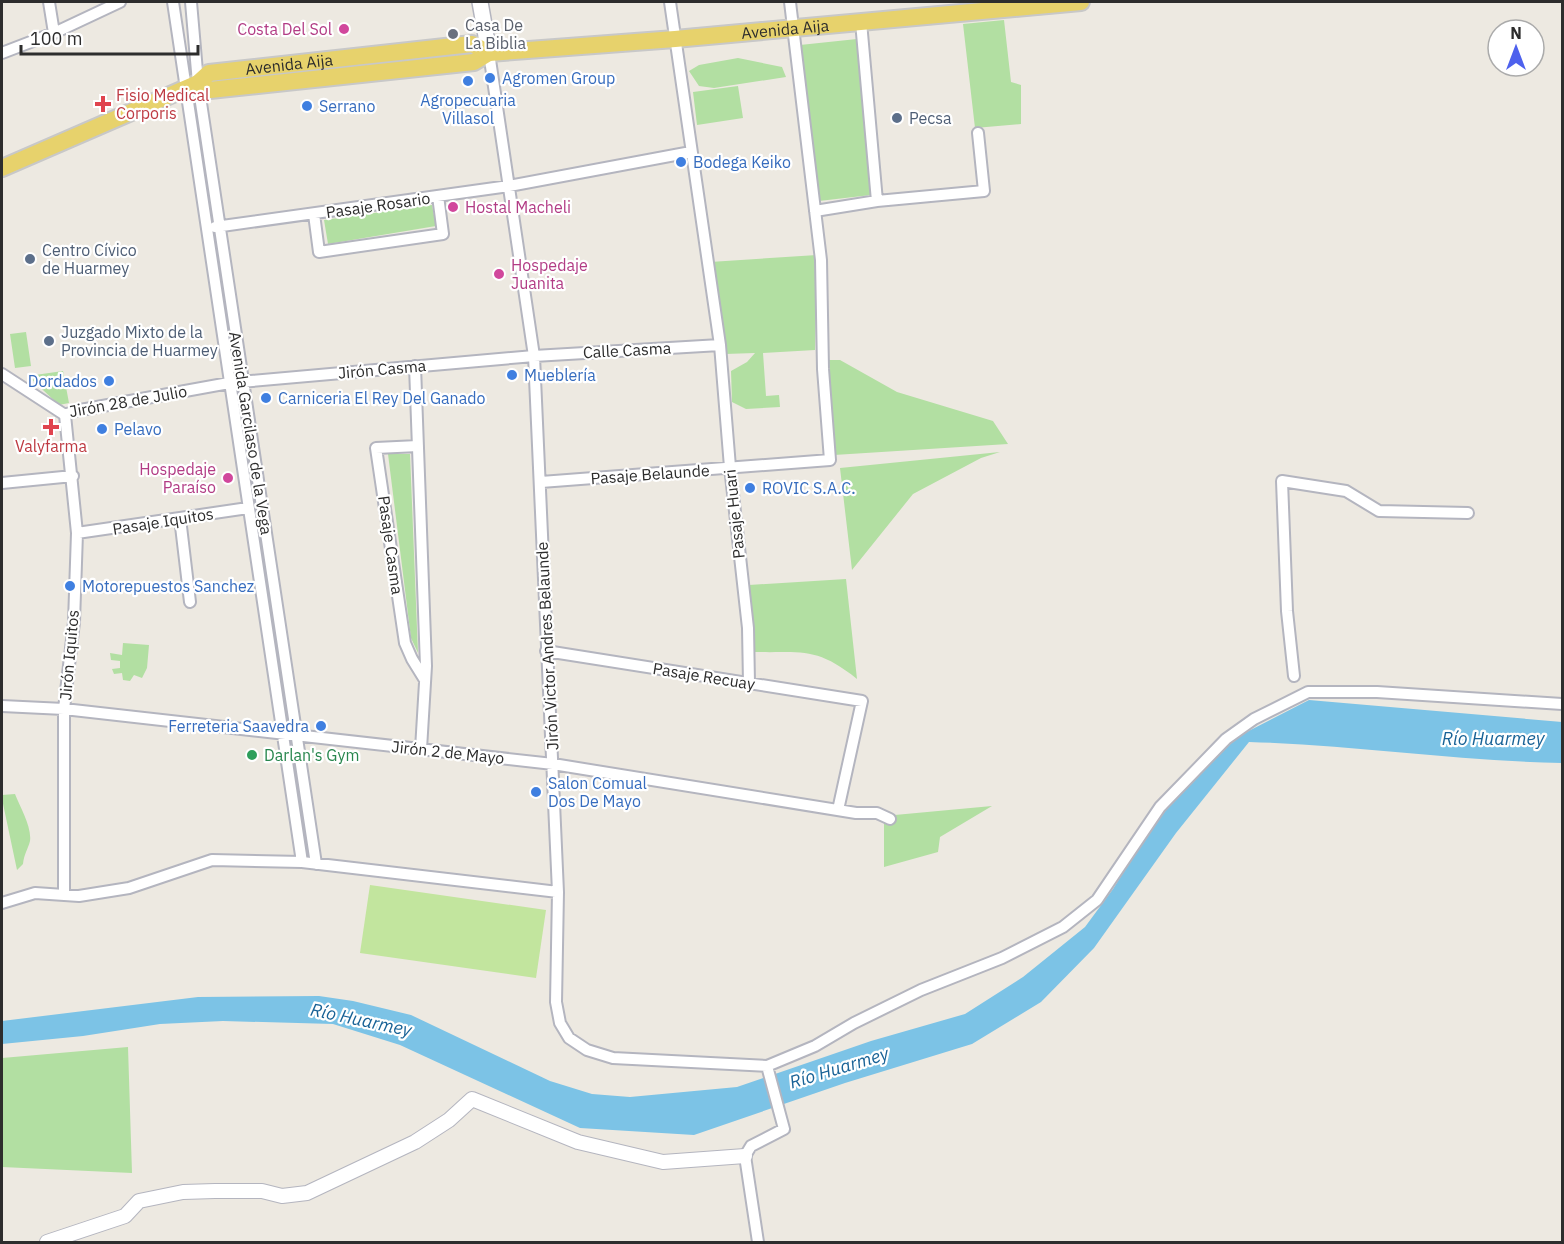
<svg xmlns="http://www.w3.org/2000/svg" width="1564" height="1244" font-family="'IBM Plex Sans',sans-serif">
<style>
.green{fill:#b2dfa2}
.pitch{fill:#c2e59e}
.water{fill:#7cc3e6}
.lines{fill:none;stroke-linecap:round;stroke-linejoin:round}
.minor-casing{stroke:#b4b5bf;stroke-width:14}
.tertiary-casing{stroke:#b4b5bf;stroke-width:16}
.secondary-casing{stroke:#b4b5bf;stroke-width:18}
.primary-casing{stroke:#c8c8c8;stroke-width:20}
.minor{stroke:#fff;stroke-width:10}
.tertiary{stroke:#fff;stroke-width:14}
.secondary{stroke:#fff;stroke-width:15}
.primary{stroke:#e7d26c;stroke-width:16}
.hotel-dot{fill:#d1479c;stroke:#fff;stroke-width:2}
.worship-dot{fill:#6b7280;stroke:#fff;stroke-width:2}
.shop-dot{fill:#3f7fe0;stroke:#fff;stroke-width:2}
.health-dot{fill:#e0444e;stroke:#fff;stroke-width:2}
.service-dot{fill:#5c6f8a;stroke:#fff;stroke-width:2}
.leisure-dot{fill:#2e9e5b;stroke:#fff;stroke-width:2}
.labels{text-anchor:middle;stroke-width:4.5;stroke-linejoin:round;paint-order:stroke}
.worship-label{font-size:16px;fill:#5b616d;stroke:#fff;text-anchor:start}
.hotel-label{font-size:16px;fill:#b23c85;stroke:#fff;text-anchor:end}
.street-label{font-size:16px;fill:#2d2d2d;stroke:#fff}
.shop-label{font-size:16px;fill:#366cbe;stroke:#fff;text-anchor:start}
.health-label{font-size:16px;fill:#be3a42;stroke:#fff;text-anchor:start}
.service-label{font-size:16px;fill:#4e5e75;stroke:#fff;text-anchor:start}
.leisure-label{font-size:16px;fill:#27864d;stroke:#fff;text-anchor:start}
.water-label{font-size:18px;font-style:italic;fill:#186296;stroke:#fff}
</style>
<rect width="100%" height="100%" fill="#ede9e1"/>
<path class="green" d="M1004 20 1011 82 1021 85V124L975 128 963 24Z
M857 39 871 195 819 201 800 45Z
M738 58 782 67 786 77 714 88 699 86 689 71 699 65Z
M738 86 743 118 697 125 693 92Z
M432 205 436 226 328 244 324 220Z
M817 255 815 350 763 353 766 396 779 395 780 407 746 409 732 402 731 371 747 362 755 353 725 354 710 262Z
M26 332 31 366 15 368 10 334Z
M829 360H840L897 392 993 421 1008 444 834 455Z
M63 371 69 403 59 405 28 376Z
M1000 452 981 458 913 494 852 570 840 468Z
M388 454H410L418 653 411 638Z
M846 579 857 679C817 647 803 653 755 652L749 585Z
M123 643 149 645 147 668 142 678 134 675 130 681 123 680 122 673 114 674 112 669 120 668V661L111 660 110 653 122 655Z
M15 794C20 807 32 827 30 841 28 849 24 854 23 864L17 870 2 799V795Z
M992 806 940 837 938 852 884 867V816Z
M128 1047 132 1173 2 1167V1058Z"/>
<path class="pitch" d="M370 885 546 910 536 978 360 953Z"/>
<path class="water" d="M1309 700 1562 722V763C1458 761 1354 745 1249 742L1176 833 1094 948 1041 1002 972 1044 845 1083 694 1135 580 1128 400 1045 333 1024 223 1021 160 1024 83 1036 2 1044V1021L198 997 319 996 353 1001 411 1015 550 1081 592 1094 630 1097 737 1087 871 1041 965 1014 1023 977 1085 927 1113 889 1154 823 1231 740Z"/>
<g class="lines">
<g class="minor-casing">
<path id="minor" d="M49 2 54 33
M173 2 302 862
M191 2 198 83 316 864
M670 2 720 345 730 467 748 628 749 683
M2 53 54 33 120 2
M489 53 534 356 558 892 556 1002 560 1023 569 1038 587 1050 613 1058 767 1066 815 1046 854 1023 921 990 1002 958 1063 927 1097 900 1160 807 1226 739 1254 719 1308 692H1377L1562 704
M877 201 984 191 978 133
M815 211 877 201 861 22
M314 214 319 252 443 234 438 196
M215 227 509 186 691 152
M415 366 426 666 421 749
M2 374 65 415
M65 415 75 411 229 383 534 356 720 345
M418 446 376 448 405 643 412 659 425 680
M541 482 830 460 823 369 821 260 790 2
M2 483 73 476
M180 518 190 602
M77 533 248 508
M546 651 862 701 838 810
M1294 676 1287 611 1282 481 1346 491 1379 511 1468 513
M2 706 64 709 553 764 856 813H877L890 819
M64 895V709L74 622 77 533 65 415
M2 903 35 893 79 896 129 888 212 860 302 862 558 892
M758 1242 745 1156 751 1146 784 1129 767 1066"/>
</g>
<g class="tertiary-casing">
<path id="tertiary" d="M47 1242 125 1216 139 1201 183 1192 215 1191H262L282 1196 307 1193 415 1142 449 1120 472 1099 578 1142 663 1162 745 1156"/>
</g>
<g class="secondary-casing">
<path id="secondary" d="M480 2 489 53"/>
</g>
<g class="primary-casing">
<g id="primary">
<path id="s1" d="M198 83 210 90 474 62 489 53 675 39 1081 2"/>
<path id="s2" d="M2 168 198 83 209 73 472 44 489 53"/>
</g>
</g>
<use href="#minor" class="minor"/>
<use href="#tertiary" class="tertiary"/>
<use href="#secondary" class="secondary"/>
<use href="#primary" class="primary"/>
</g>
<g class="hotel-dot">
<circle cx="344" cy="29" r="6"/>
<circle cx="453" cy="207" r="6"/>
<circle cx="499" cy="274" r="6"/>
<circle cx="228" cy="478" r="6"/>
</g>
<circle class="worship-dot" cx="453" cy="34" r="6"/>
<g class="shop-dot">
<circle cx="490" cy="78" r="6"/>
<circle cx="468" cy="81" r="6"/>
<circle cx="307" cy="106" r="6"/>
<circle cx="681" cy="162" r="6"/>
<circle cx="512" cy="375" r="6"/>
<circle cx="109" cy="381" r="6"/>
<circle cx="266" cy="398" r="6"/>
<circle cx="102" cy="429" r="6"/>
<circle cx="750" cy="488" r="6"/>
<circle cx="70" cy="586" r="6"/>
<circle cx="321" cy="726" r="6"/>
<circle cx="536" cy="792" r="6"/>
</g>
<g class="health-dot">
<path d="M100 95h6v6h6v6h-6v6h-6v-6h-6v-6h6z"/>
<path d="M48 418h6v6h6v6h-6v6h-6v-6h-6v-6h6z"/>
</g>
<g class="service-dot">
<circle cx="897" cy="118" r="6"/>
<circle cx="30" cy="259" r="6"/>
<circle cx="49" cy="341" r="6"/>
</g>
<circle class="leisure-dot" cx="252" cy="755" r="6"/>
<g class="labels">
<g class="worship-label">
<text x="465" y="31">Casa De<tspan x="465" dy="18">La Biblia</tspan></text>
</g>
<g class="hotel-label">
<text x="332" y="35">Costa Del Sol</text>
<text x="465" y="213" text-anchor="start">Hostal Macheli</text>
<text x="511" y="271" text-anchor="start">Hospedaje<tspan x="511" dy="18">Juanita</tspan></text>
<text x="216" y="475">Hospedaje<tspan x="216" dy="18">Paraíso</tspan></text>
</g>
<g class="street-label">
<text dy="6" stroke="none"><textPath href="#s1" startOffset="594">Avenida Aija</textPath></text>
<text dy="6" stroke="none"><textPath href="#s2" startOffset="309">Avenida Aija</textPath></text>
<text transform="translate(378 205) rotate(-8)" y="6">Pasaje Rosario</text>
<text transform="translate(627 350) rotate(-3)" y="6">Calle Casma</text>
<text transform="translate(382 369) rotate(-5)" y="6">Jirón Casma</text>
<text transform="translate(128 401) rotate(-10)" y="6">Jirón 28 de Julio</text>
<text transform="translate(251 433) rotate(81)" y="6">Avenida Garcilaso de la Vega</text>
<text transform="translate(650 474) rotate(-4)" y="6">Pasaje Belaunde</text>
<text transform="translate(734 514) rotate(-96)" y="6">Pasaje Huari</text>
<text transform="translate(163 521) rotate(-9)" y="6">Pasaje Iquitos</text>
<text transform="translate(391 545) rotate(82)" y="6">Pasaje Casma</text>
<text transform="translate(547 646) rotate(-93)" y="6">Jirón Victor Andres Belaunde</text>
<text transform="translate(69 655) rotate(-85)" y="6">Jirón Iquitos</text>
<text transform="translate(704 676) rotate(9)" y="6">Pasaje Recuay</text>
<text transform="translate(448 752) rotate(6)" y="6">Jirón 2 de Mayo</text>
</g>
<g class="shop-label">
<text x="502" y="84">Agromen Group</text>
<text x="468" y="106" text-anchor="middle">Agropecuaria<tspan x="468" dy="18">Villasol</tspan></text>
<text x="319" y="112">Serrano</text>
<text x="693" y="168">Bodega Keiko</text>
<text x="524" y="381">Mueblería</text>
<text x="97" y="387" text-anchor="end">Dordados</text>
<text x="278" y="404">Carniceria El Rey Del Ganado</text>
<text x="114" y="435">Pelavo</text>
<text x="762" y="494">ROVIC S.A.C.</text>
<text x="82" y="592">Motorepuestos Sanchez</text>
<text x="309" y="732" text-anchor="end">Ferreteria Saavedra</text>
<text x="548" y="789">Salon Comual<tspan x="548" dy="18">Dos De Mayo</tspan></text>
</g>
<g class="health-label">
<text x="116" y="101">Fisio Medical<tspan x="116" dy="18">Corporis</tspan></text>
<text x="51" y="452" text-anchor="middle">Valyfarma</text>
</g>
<g class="service-label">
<text x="909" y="124">Pecsa</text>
<text x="42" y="256">Centro Cívico<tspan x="42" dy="18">de Huarmey</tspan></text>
<text x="61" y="338">Juzgado Mixto de la<tspan x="61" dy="18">Provincia de Huarmey</tspan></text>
</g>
<g class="leisure-label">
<text x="264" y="761">Darlan's Gym</text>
</g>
<g class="water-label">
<text x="1493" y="745">Río Huarmey</text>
<text transform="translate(361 1020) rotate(12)" y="6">Río Huarmey</text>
<text transform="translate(839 1068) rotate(-17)" y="6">Río Huarmey</text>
</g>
</g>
<rect width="1564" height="1244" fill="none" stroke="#2d2d2d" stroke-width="6"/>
<g transform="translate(1516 48)"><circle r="28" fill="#ffffff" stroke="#ababab" stroke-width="1.5"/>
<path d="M0-4.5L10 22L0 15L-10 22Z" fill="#4e61ed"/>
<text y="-9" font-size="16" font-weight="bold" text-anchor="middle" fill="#2d2d2d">N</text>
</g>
<path d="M21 45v9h177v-9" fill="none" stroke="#2d2d2d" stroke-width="3"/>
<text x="30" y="45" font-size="18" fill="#2d2d2d" stroke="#ffffff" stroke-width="4.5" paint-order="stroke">100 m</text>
</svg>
